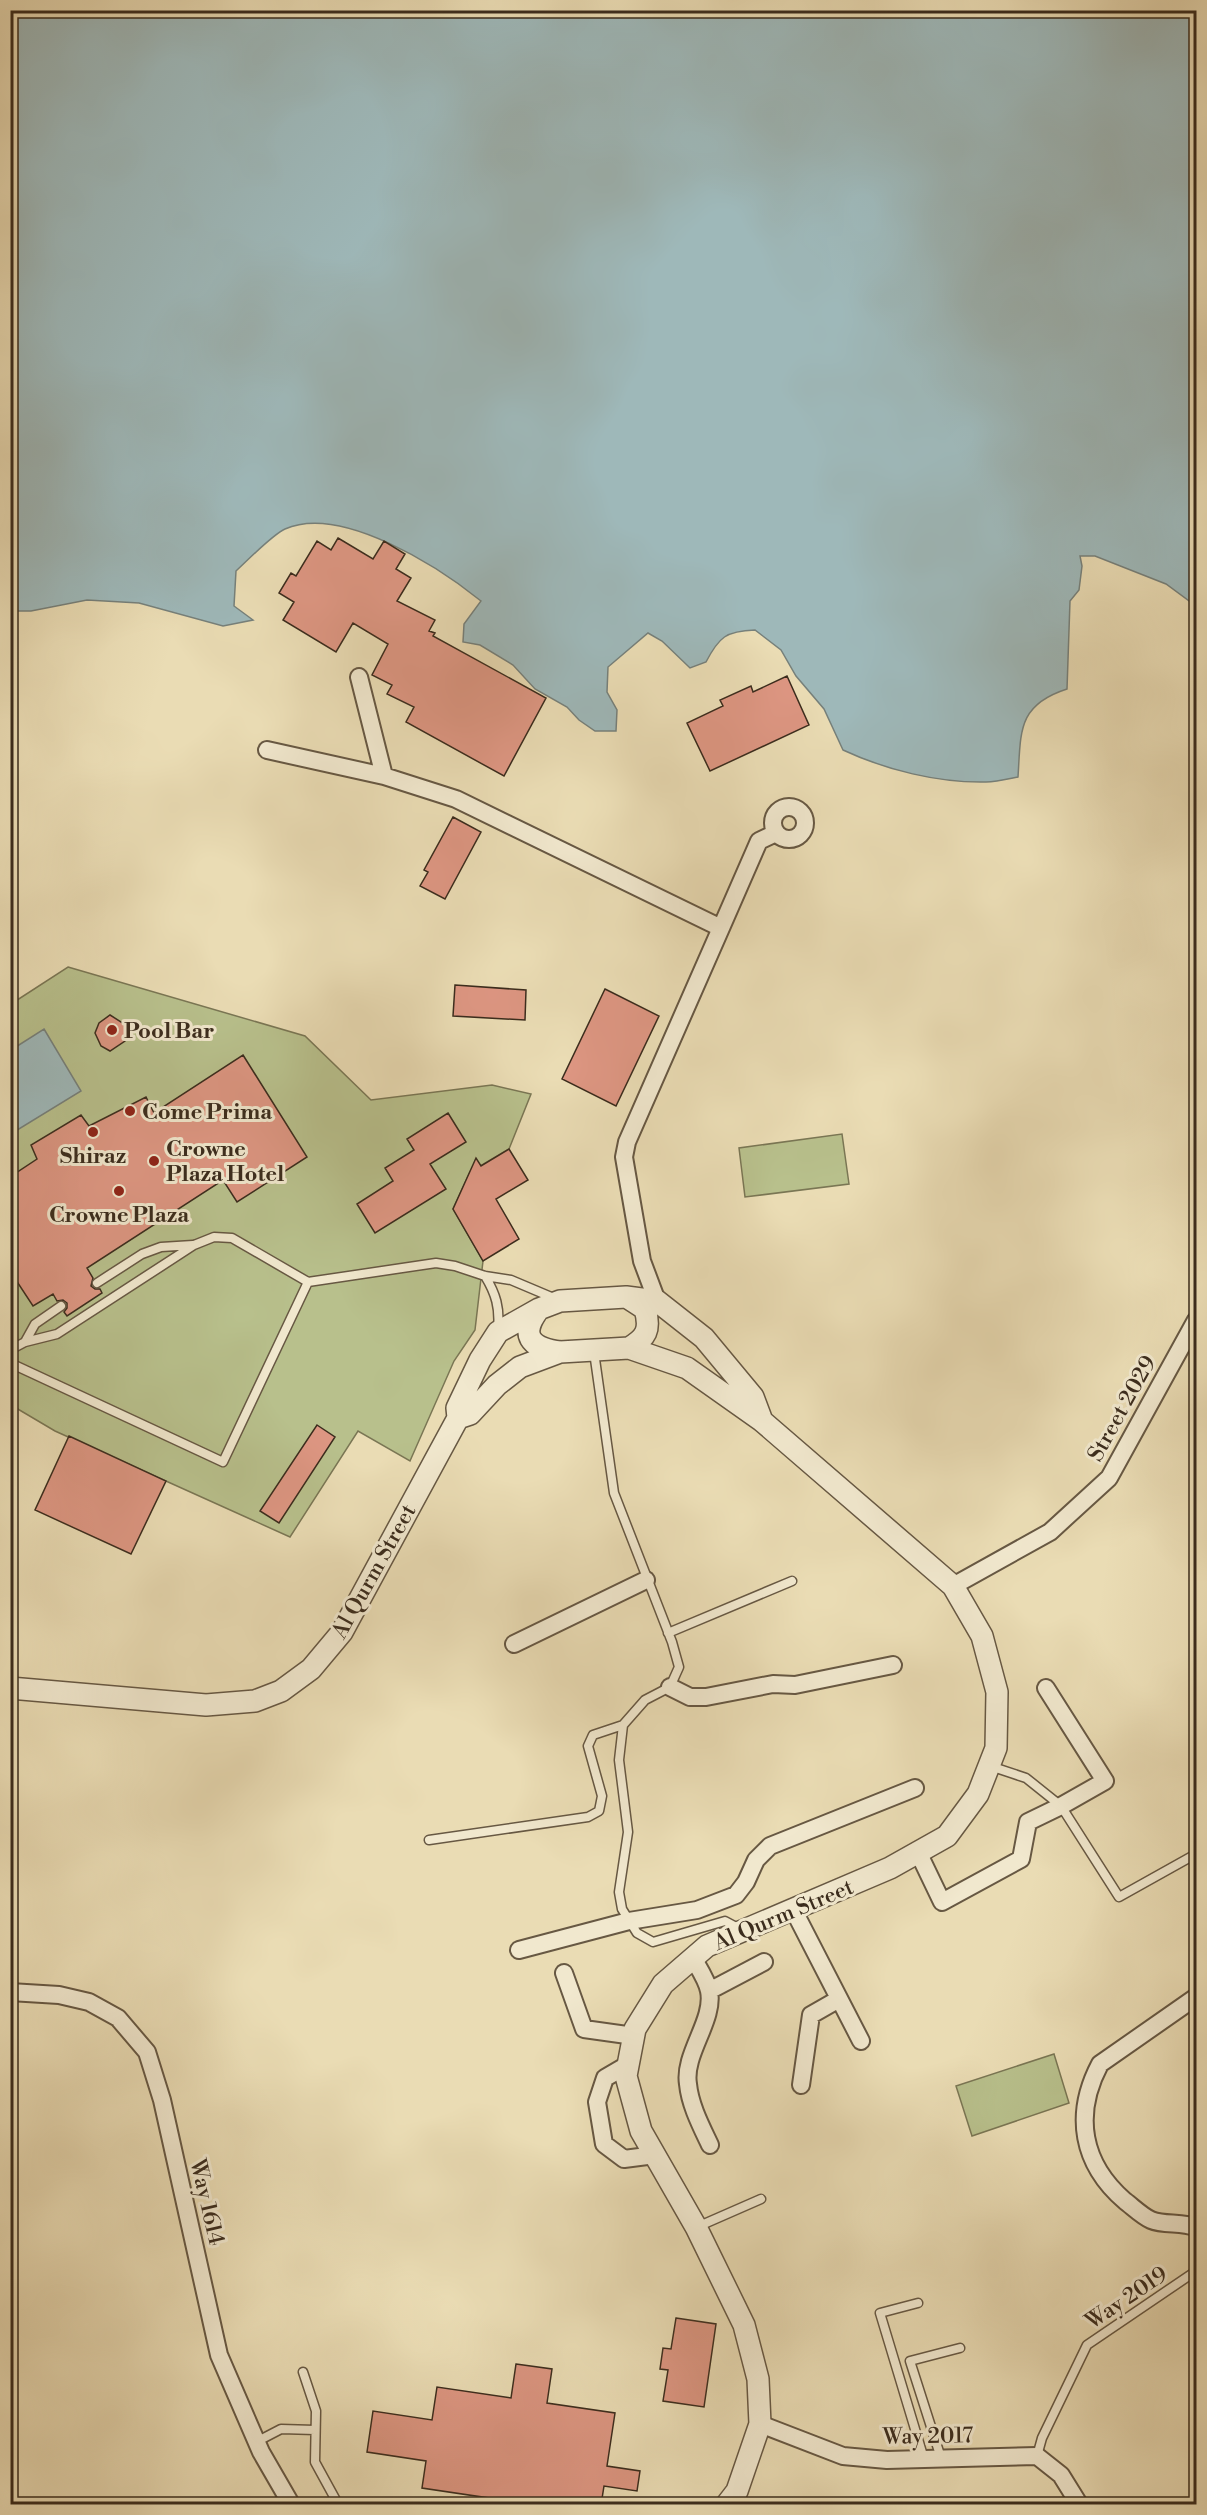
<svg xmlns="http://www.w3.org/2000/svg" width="1207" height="2515" font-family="'Libre Bodoni',serif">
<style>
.green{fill:#b8c08c;stroke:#7a7654;stroke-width:1.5}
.water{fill:#9eb8b9;stroke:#76807b;stroke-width:1.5}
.building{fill:#dd9682;stroke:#3b2c1d;stroke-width:1.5}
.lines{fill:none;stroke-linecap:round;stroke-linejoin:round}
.service-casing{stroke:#675843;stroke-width:11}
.minor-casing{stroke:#675843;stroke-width:20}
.tertiary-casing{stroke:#675843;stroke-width:24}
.service{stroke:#f1e8ce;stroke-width:8}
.minor{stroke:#f1e8ce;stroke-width:16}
.tertiary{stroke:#f1e8ce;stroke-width:21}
.poi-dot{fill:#8f2418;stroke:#f1e8ce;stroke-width:2}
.labels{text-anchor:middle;stroke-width:6;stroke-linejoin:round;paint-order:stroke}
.poi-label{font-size:22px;font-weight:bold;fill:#3b2c1d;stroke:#f1e8ce;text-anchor:start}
.street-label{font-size:22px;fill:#3b2c1d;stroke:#f1e8ce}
</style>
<rect width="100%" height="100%" fill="#eadcb4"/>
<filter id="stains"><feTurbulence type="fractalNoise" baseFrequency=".00333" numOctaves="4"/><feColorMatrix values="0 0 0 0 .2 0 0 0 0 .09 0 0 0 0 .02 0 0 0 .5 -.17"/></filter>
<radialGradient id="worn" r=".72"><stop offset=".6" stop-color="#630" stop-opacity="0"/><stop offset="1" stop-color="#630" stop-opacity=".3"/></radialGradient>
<path class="green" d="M68 967 305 1036 371 1100 492 1085 531 1094 509 1149 470 1172 453 1209 483 1261 475 1330 454 1361 410 1461 358 1431 290 1537 55 1431 11 1405V1004Z
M842 1134 849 1184 745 1197 739 1148Z
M1054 2054 1069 2103 972 2136 956 2086Z"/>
<path class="water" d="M11 10 1196 11V606L1166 584 1095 556H1080L1082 566 1079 590 1070 601 1067 689C1017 705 1021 732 1018 777 1008 779 997 782 986 782 938 783 886 770 843 750L824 709 796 676 781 650 755 630C726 631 719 637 706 662L690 668 662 641 648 633 608 667 607 692 617 710 616 731H595L579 720 567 707 535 689 513 665 480 645 463 642 464 624 481 601C439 567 341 504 285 529 272 535 248 560 236 571L234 606 253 620 223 626 139 603 87 600 31 611H11Z
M44 1029 81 1091 14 1132 10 1127 11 1050Z"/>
<path class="building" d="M338 538 373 559 384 541 405 554 396 569 411 578 397 601 435 620 429 631 435 633 433 636 546 698 504 776 406 722 414 707 387 694 392 685 372 675 388 644 353 623 336 652 283 620 294 602 279 593 291 573 296 576 317 541 331 550Z
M787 676 809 725 710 771 687 723 723 706 720 700 751 686 753 692Z
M453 817 481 832 445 899 420 886 428 872 424 870Z
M455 985 526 990 525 1020 453 1016Z
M605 989 659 1016 616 1106 562 1079Z
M110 1015 129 1027 125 1041 110 1051 101 1046 95 1033 99 1023Z
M243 1055 307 1157 237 1202 223 1180 87 1268 93 1278 91 1286 95 1289H100L102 1293 67 1316 64 1312 67 1308V1303L63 1300 57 1301 53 1294 33 1306 10 1271V1177L37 1159 31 1145 81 1115 89 1126 146 1097 154 1113Z
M448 1113 466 1142 430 1164 446 1189 375 1233 357 1204 393 1181 385 1168 414 1150 407 1139Z
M509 1149 528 1180 496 1199 519 1239 483 1261 453 1209 476 1158 481 1166Z
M317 1425 335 1437 279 1523 260 1511Z
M69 1436 166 1481 131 1554 35 1510Z
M676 2318 716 2324 704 2407 663 2401 668 2370 660 2369 663 2348 671 2349Z
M516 2364 552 2369 547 2403 615 2413 607 2466 640 2471 637 2491 604 2486 601 2505H536L422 2488 426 2461 367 2452 373 2411 432 2420 437 2387 511 2398Z"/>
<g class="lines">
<g class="service-casing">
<path id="service" d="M485 1276C496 1294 500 1308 498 1329
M97 1283 142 1254 161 1247 193 1245
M25 1342 35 1324 61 1306
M10 1350 25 1342 57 1334 194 1245 214 1237 232 1238 308 1282 436 1263 455 1266 485 1276 511 1280 556 1299
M594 1352 614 1493 672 1642 679 1667 670 1687 645 1700 623 1725 619 1760 628 1832 619 1892 622 1909 637 1933 653 1942 725 1921 740 1929
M10 1363 223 1462 308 1282
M668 1633 792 1581
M990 1766 1026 1778 1061 1806 1119 1897 1196 1854
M429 1840 588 1817 599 1811 602 1796 588 1746 593 1735 623 1725
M697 2227 761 2199
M918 2303 880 2313 924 2459
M303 2372 316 2411 315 2462 338 2504
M256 2442 281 2429 315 2430
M1037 2456 1042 2438 1087 2345 1196 2271
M941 2458 910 2361 960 2348"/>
</g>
<g class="minor-casing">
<path id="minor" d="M359 677 384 776 456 799 721 928 627 1142 624 1157 642 1261 657 1301
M267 750 384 776
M773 823a16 16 0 1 1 32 0a16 16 0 1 1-32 0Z
M721 928 759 841 776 833
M953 1586 1050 1532 1109 1478 1196 1320
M514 1644 646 1580
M670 1687 690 1697H706L773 1684 795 1685 893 1665
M918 1852 942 1902 1021 1859 1028 1822 1061 1806 1105 1781 1046 1688
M793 1909 861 2041
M519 1950 629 1921 697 1910 736 1895 746 1882 756 1860 770 1846 915 1788
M693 1958C698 1967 707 1980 709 1991 715 2020 683 2054 688 2084 690 2105 701 2126 710 2145
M564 1973 584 2029 634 2036
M709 1991 764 1962
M10 1992 59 1995 89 2002 118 2018 147 2052 162 2100 219 2355 261 2452 291 2504
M1196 1997 1100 2064C1073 2115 1082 2164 1125 2201 1133 2207 1142 2216 1151 2220 1165 2226 1183 2221 1196 2228
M629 2064 605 2078 597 2102 604 2144 624 2159 655 2155
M801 2085 811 2015 839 1999
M760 2424 843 2456 887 2460 1037 2456 1061 2475 1079 2504"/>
</g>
<g class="tertiary-casing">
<path id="tertiary" d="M628 1298 645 1309C651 1330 646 1338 629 1348
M539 1309C519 1335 530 1348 560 1352
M458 1418 470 1414 497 1385 520 1367 560 1352 629 1348 687 1368 762 1421 953 1586 982 1636 997 1692 996 1748 978 1794 947 1836 890 1868 707 1946 663 1984 635 2029 626 2076 641 2131 696 2227 744 2325 758 2379 760 2424 737 2491 727 2504
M10 1688 206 1705 255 1701 281 1691 311 1669 342 1632 458 1418 457 1408 480 1360 498 1332 539 1309 560 1301 626 1297 657 1301 704 1338 753 1397 762 1421"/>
</g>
<use href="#service" class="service"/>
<use href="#minor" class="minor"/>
<use href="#tertiary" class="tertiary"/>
</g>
<g class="poi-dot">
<circle cx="112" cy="1030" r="6"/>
<circle cx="130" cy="1111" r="6"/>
<circle cx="93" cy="1132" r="6"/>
<circle cx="154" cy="1161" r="6"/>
<circle cx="119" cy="1191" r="6"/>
</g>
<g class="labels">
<g class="poi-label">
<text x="124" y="1038">Pool Bar</text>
<text x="142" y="1119">Come Prima</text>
<text x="166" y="1156">Crowne<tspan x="166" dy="25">Plaza Hotel</tspan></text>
<text x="93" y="1163" text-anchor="middle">Shiraz</text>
<text x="119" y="1222" text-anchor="middle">Crowne Plaza</text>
</g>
<g class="street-label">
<text transform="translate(1121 1408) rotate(-61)" y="8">Street 2029</text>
<text transform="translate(373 1571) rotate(-61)" y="8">Al Qurm Street</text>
<text transform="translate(783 1914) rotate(-23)" y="8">Al Qurm Street</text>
<text transform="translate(208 2202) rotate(77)" y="8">Way 1614</text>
<text transform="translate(1126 2297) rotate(-34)" y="8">Way 2019</text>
<text transform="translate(928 2435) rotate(-1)" y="8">Way 2017</text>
</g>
</g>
<rect width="1207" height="2515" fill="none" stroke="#eadcb4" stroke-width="36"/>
<rect x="12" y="12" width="1183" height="2491" fill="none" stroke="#3b2c1d" stroke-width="3"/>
<rect x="18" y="18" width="1171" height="2479" fill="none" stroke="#3b2c1d" stroke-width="1.5"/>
<rect width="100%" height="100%" filter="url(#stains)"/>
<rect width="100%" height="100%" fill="url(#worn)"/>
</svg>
